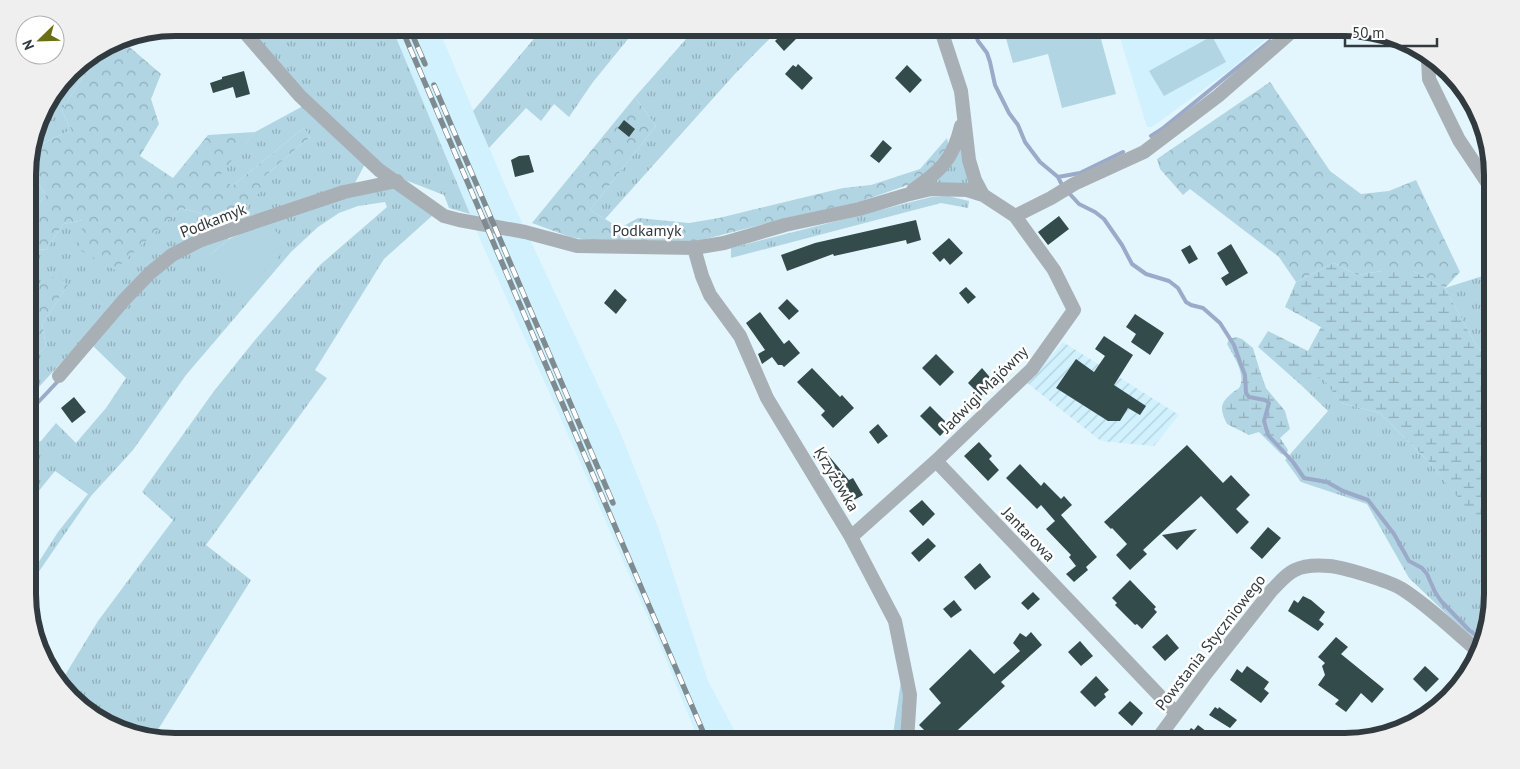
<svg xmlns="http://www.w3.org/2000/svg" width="1520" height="769" font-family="'PT Sans',sans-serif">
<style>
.built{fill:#d0f1fd}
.industrial{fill:url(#industrial-furrows)}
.grass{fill:url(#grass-tufts)}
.forest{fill:url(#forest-crowns)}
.wetland{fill:url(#wetland-marsh)}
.garden{fill:#b1d5e3}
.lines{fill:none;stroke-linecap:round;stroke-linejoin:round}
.stream{stroke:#9caac9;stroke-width:4}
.building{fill:#344b4c}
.street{stroke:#a8b0b6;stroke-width:14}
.rail-casing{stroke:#7e8c91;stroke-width:5.5}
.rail{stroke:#fff;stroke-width:4;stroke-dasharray:11;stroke-linecap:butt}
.labels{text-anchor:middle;stroke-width:5;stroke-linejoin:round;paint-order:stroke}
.street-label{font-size:16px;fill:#313a3e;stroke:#fff}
.rim{fill:none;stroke:#313a3e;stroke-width:6}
</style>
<defs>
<pattern id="industrial-furrows" width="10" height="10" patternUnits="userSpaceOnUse" patternTransform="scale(1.25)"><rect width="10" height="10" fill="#d0f1fd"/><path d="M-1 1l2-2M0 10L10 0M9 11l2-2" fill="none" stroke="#b3cfda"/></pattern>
<pattern id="grass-tufts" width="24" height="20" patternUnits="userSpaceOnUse" patternTransform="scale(1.25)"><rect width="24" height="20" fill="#b1d5e3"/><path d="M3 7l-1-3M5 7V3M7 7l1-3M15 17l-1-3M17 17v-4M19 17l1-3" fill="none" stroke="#91aeb9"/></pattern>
<pattern id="forest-crowns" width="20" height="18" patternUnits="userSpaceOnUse" patternTransform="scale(1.25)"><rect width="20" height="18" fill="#b1d5e3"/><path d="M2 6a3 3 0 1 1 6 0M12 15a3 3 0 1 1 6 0" fill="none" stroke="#91aeb9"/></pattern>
<pattern id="wetland-marsh" width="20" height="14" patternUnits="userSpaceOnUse" patternTransform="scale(1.25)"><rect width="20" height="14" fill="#b1d5e3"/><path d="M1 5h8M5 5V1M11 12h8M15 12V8" fill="none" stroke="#91aeb9"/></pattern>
</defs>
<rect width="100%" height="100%" fill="#e3f6fd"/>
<path class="built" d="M392 28H438L511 199 620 432 658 527 708 681 740 741H699L662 650 559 414 483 246Z
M1117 28H1279L1230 70 1152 127H1147Z"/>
<path class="industrial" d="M1063 342 1179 415 1154 446 1101 441 1027 383Z"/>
<path class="grass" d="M732 27 734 29 736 27 780 28 734 75 605 219 590 210 656 126 635 97 686 39 673 28Z
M263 28H392L470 214 449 208 444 195 405 180 380 168 301 89 254 35Z
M543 28H637L593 82 569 117 554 104 541 121 526 108 489 148 473 111Z
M99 51 62 110 71 130 33 148 43 110 78 64Z
M305 105 365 164 355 183 206 234 139 277 28 399V363L46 346 42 324 68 285 38 284 28 277V248L46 250 63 224 85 220 115 269 181 208 224 220 265 176 310 137 304 128 232 186 219 175 255 132Z
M962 139 971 184 927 188Z
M28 167 46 195 38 204 28 194Z
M402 188 433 215 384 259 315 370 327 378 206 545 251 580 154 736 110 726 59 685 98 621 173 520 142 492 214 391 255 340 320 265 387 207 385 202 358 206 339 213 318 227 291 252 186 375 133 450 91 496 29 586V577L58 532 88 494 55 471 29 503 28 445 41 441 56 423 76 443 106 408 126 378 90 343 166 265 189 252 226 236 229 239 210 255 268 221 347 193Z
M948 196 969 201 968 208 941 203 731 258V248L931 197Z
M1492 273V364L1476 345 1445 288Z
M1322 376 1341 403 1380 413 1430 463 1473 515 1492 513V594L1480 646 1409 578 1367 504 1301 482 1285 460 1328 411 1301 385Z
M903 668 905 741H892Z"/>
<path class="forest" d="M129 37 126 44 161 74 151 99 159 124 140 156 173 178 208 135 255 132 220 175 232 186 304 128 310 137 265 176 262 191 224 220 181 208 115 270 78 249 84 220 63 224 46 250 28 248V194L38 204 46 195 28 167 33 148 71 130 62 110 99 51 119 39Z
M1270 82 1330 171 1361 194 1389 191 1416 180 1460 272 1445 288 1413 271H1382L1357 275 1334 263 1296 282 1279 257 1190 189 1183 195 1160 169 1157 159Z
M635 97 656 126 590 210 620 228 638 218 689 223 719 218 843 188 871 185 920 169 947 138 949 148 925 179 856 203 787 218 694 242 612 244 570 237 532 223Z
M57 275 68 285 42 324 46 346 28 363V277L38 284Z"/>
<path class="wetland" d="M1334 263 1357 275 1382 271H1413L1445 288 1476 345 1492 364V513L1473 516 1430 463 1380 413 1341 403 1322 377 1301 385 1258 347 1268 331 1308 351 1321 327 1285 307 1296 282Z
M1236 337 1242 339 1253 348 1259 368 1266 388 1285 411 1290 429 1280 438 1288 450 1286 455 1281 454 1259 432 1249 435 1227 424C1220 409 1219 404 1232 393 1234 391 1237 390 1239 388 1247 375 1233 355 1227 344L1229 339Z"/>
<path class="garden" d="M1003 28H1098L1116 94 1062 108 1048 54 1013 63Z
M1212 36 1226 62 1164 96 1149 71Z
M268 221 288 247 241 295 210 255 229 239Z"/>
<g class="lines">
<path class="stream" d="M973 27 978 41 987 53 990 62 995 85 1009 113 1018 125 1025 142 1040 162 1058 177 1063 187
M1151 136 1162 129 1270 41
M1058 177 1080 173 1123 152
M1068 192 1079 204 1095 212 1104 219 1122 245 1132 264 1146 274 1169 281 1178 288 1186 302 1191 305 1203 308 1220 323 1234 345 1240 362 1245 375 1246 393 1249 397 1265 400 1269 403 1264 421 1268 435 1293 462 1304 478 1327 482 1343 491 1368 500 1394 534 1409 561 1422 568 1427 574 1435 592 1441 601 1469 630 1482 640
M28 413 60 379"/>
</g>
<path class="building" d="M788 28H794L801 34 784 51 775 41Z
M901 28H931L906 39Z
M798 64 813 78 802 90 785 74 793 65 796 67Z
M907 65 922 80 910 93 895 78Z
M244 71 250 94 236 98 233 87 213 93 210 83 222 79V77Z
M624 120 635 129 629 137 618 128Z
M883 140 892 148 879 163 870 156Z
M529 155 534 172 515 177 511 160 519 156Z
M1059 216 1069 229 1048 245 1038 232Z
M916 220 921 240 907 244 906 240 834 256 833 254 787 271 781 255 815 243Z
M949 238 963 253 950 265 944 258 940 262 932 253Z
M1231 244 1248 273 1226 286 1221 278 1229 273 1217 253Z
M1190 245 1198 259 1189 264 1181 250Z
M966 287 976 297 968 304 959 293Z
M615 289 627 300 616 314 604 303Z
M787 299 799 311 789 320 778 308Z
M760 312 784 344 789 340 800 353 784 367 782 365H778L772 357 762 364 758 354 765 350 746 323Z
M1135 314 1164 333 1150 355 1131 342 1136 334 1126 327Z
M1104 336 1133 355 1114 385 1146 406 1140 415 1128 408 1120 421H1108L1056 388 1076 359 1094 372 1105 356 1095 349Z
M936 354 954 372 940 386 922 368Z
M812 368 840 397 842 395 854 408 833 428 821 415 825 411 797 382Z
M982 368 994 382 981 396 968 383Z
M74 397 86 412 72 423 61 408Z
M930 406 950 426 940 436 920 416Z
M878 424 888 436 878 444 869 432Z
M979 442 992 456 989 459 999 470 988 481 964 456Z
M1187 445 1223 483 1231 475 1250 495 1236 509 1249 522 1237 534 1201 496 1143 550 1147 554 1130 570 1116 555 1127 544 1112 528 1111 529 1104 522Z
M823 449 849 480 853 478 863 495 849 503 832 474 828 476 813 456Z
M1020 464 1041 486 1044 482 1061 499 1064 496 1072 505 1061 515 1097 557 1086 567 1088 570 1074 582 1066 574 1076 566 1069 557 1071 555 1046 529 1055 521 1041 505 1037 509 1006 478Z
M922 500 935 514 923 526 909 511Z
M1268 527 1281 538 1262 559 1250 548Z
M1197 529 1177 550 1162 535Z
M928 538 936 546 919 562 911 553Z
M980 563 991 577 975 590 964 577Z
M1130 580 1156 607 1154 609 1157 612 1142 629 1137 624 1135 625 1115 605 1117 603 1112 598Z
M1033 592 1040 599 1028 610 1021 603Z
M1303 596 1311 600 1325 612 1319 620 1324 624 1318 631 1288 611 1294 600 1298 603Z
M954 600 962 610 951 618 943 609Z
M1031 632 1042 645 1001 682 1005 686 946 741H919L927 733 919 725 941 703 929 689 970 649 994 674 1020 651 1013 643 1020 633 1026 637Z
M1167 634 1179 648 1165 661 1152 647Z
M1336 637 1348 647 1341 654 1384 689 1372 703 1361 693 1346 712 1335 704 1339 700 1318 685 1325 675 1322 666 1325 663 1318 657Z
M1080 641 1093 656 1081 666 1068 652Z
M1247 666 1269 682 1264 689 1269 693 1261 703 1230 680 1237 669 1242 673Z
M1425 666 1439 679 1426 692 1413 679Z
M1096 676 1109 690 1104 694 1106 697 1095 707 1080 692Z
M1130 701 1143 713 1132 726 1118 713Z
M1215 707 1218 709 1219 707 1237 720 1230 728 1209 715Z
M1198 725 1219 741H1181L1191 728 1194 730Z"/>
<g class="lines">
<path class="street" d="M240 27 300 96 379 170 444 216 459 220 525 232 577 246 694 248 724 243 785 225 859 209 906 195 931 189 967 190 983 195
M1428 59 1429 79 1459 140 1491 188
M913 190C940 171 953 160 961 126
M1015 216 1051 198 1074 184 1144 152 1218 96 1297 27
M694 248 702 276 710 295 740 336 767 398 851 537 895 621 910 695 907 741
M59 376 124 300 150 273 172 255 201 240 344 192 397 181
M936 461 1176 713
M851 537 936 461 1032 369 1074 310 1054 270 1015 216 983 195 975 180 969 160 961 91 940 27
M1156 741 1204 676 1272 590C1279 583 1286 574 1295 570 1305 565 1318 565 1329 566 1343 567 1389 581 1402 589 1429 606 1454 631 1479 652"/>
<g class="rail-casing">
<path id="rail" d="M401 27 707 741
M409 27 425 64
M434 85 613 503"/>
</g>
<use href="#rail" class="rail"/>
</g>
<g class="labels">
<g class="street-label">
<text transform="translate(213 220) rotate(-21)" y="6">Podkamyk</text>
<text x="647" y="236">Podkamyk</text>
<text transform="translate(984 389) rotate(-45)" y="6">Jadwigi Majówny</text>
<text transform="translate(837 479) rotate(59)" y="6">Krzyżówka</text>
<text transform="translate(1029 534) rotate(46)" y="6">Jantarowa</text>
<text transform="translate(1210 642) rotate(-52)" y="6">Powstania Styczniowego</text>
</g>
</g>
<path d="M0 0H1520V769H0ZM175 36H1345A139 139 0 0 1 1484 175V594A139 139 0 0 1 1345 733H175A139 139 0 0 1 36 594V175A139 139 0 0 1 175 36Z" fill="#efeff0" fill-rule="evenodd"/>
<path class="rim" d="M175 36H1345A139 139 0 0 1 1484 175V594A139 139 0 0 1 1345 733H175A139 139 0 0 1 36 594V175A139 139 0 0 1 175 36Z"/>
<g transform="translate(40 40) rotate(247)"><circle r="24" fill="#ffffff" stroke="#adb0b2"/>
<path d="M0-4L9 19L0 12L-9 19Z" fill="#6b6e12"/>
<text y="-8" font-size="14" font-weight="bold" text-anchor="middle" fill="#313a3e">N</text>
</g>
<path d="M1345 38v8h92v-8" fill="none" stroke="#313a3e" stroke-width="2.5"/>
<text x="1352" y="38" font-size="15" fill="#313a3e" stroke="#ffffff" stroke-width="4" paint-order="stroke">50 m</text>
</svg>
